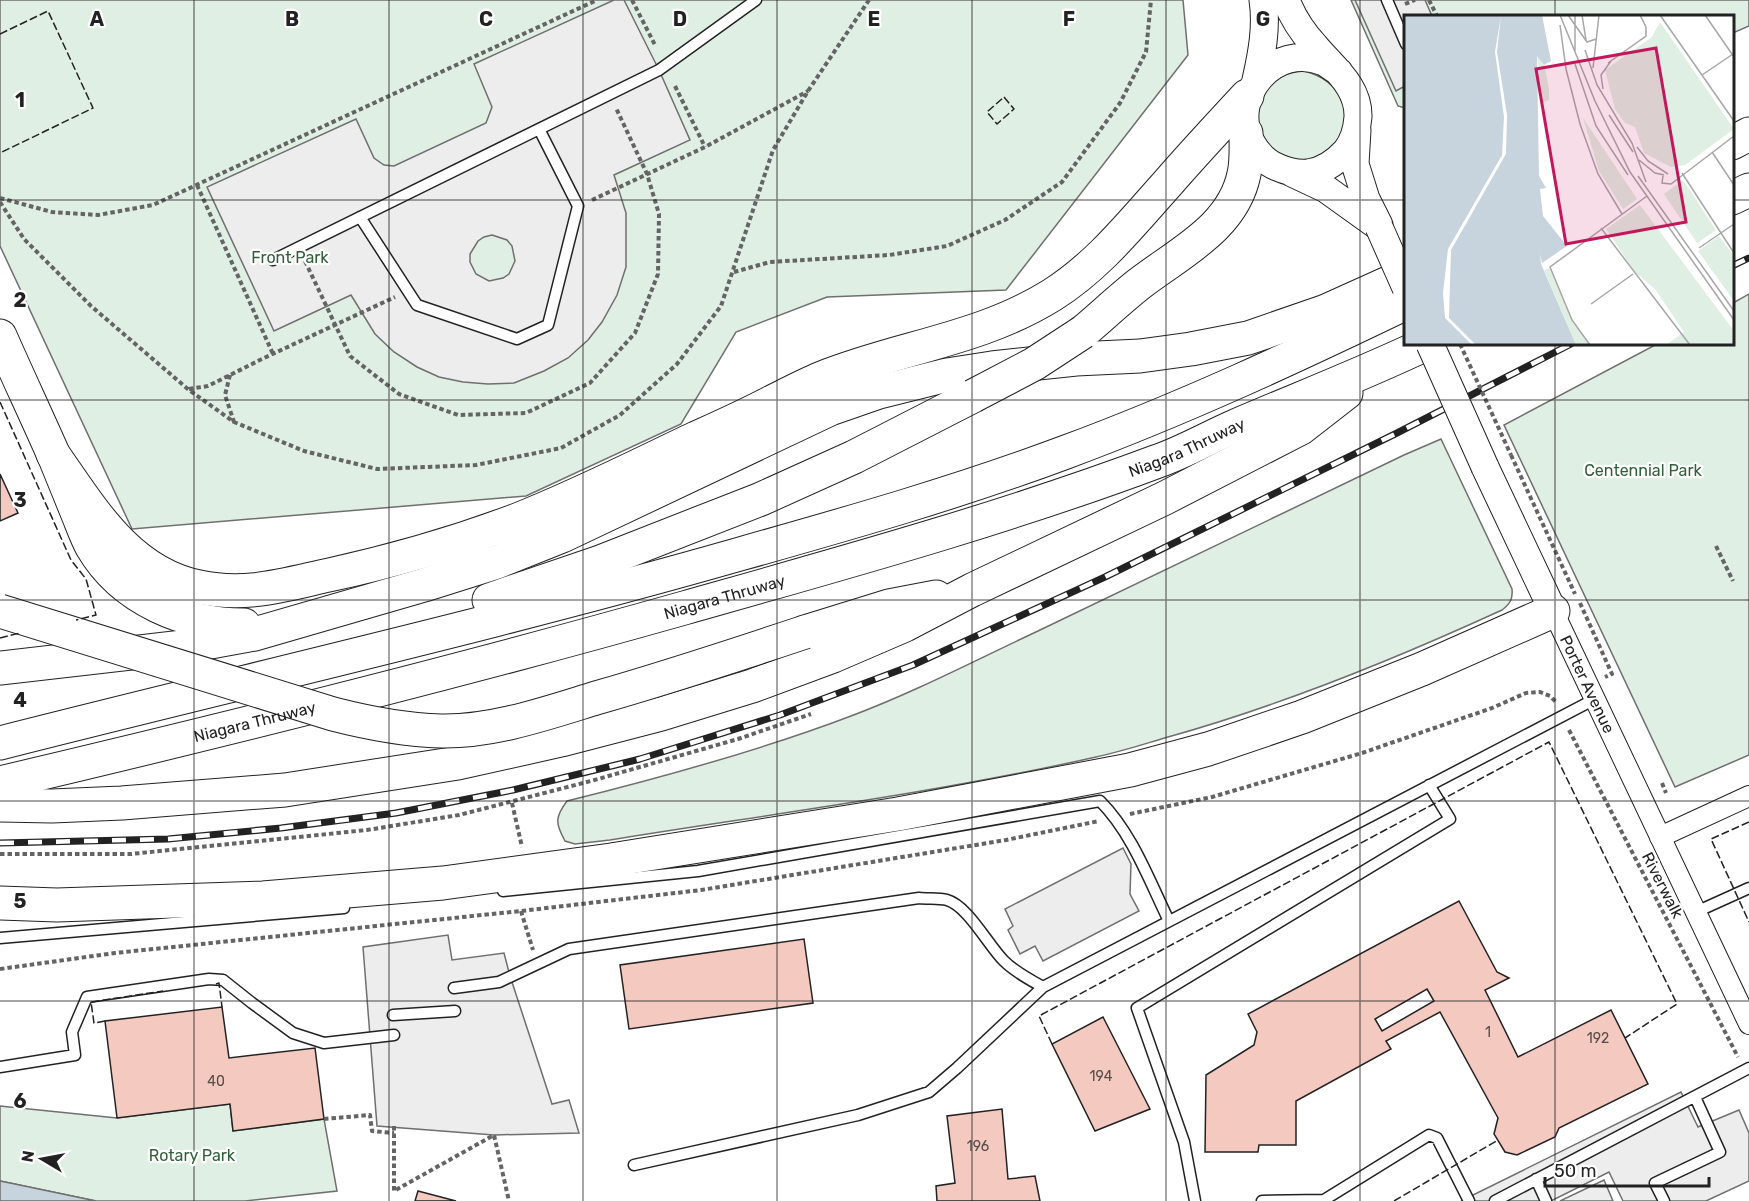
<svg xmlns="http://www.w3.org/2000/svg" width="1749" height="1201" font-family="Rubik,sans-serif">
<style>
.green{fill:#e0efe3;stroke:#6f6f6f;stroke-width:1.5}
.parking{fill:#ededed;stroke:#6f6f6f;stroke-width:1.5;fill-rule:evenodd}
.water{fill:#c7d3dd;stroke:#6f6f6f;stroke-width:1.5}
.building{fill:#f3c9c0;stroke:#222;stroke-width:1.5;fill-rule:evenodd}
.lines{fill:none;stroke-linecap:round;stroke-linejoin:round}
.lane-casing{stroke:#222;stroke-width:13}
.street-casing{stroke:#222;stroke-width:22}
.secondary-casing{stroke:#222;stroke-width:29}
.highway-casing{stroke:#222;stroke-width:35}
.path{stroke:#646464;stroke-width:4;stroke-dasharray:4.5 3;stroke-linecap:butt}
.lane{stroke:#fff;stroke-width:10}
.street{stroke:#fff;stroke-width:20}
.secondary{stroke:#fff;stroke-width:27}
.highway{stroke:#fff;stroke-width:33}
.rail-casing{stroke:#222;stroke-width:7}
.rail{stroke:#fff;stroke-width:4.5;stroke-dasharray:14;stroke-linecap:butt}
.secondary-bridge-casing{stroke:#222;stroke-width:29;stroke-linecap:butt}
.highway-bridge-casing{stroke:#222;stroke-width:35;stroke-linecap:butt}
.path-bridge{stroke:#646464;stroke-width:4;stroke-dasharray:4.5 3;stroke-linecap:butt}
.secondary-bridge{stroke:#fff;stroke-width:27}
.highway-bridge{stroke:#fff;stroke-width:33}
.fence{stroke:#222;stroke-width:1.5;stroke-dasharray:8 3;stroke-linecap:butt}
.grid{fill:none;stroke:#222;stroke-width:1.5;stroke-opacity:0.55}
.labels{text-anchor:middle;stroke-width:4.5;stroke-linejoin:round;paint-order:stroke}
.number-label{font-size:14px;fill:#564c4a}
.park-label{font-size:16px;fill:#2f5e38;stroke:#fff}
.street-label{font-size:16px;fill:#222;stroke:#fff}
.inset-road{fill:none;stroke:#a7a7a7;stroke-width:1.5}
.view{fill:#c2185b;fill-opacity:0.15;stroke:#c2185b;stroke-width:3}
.inset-edge{fill:none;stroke:#222;stroke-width:3}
.grid-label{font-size:20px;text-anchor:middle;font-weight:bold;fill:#222;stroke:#fff;stroke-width:4.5;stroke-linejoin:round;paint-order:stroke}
</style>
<rect width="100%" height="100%" fill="#fff"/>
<path class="green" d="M0 0H1183L1188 55 1006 290 827 297 736 332 681 424 526 496 132 529 0 246Z
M1351 0H1749V26L1733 33 1732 16H1406L1405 108 1398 106Z
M1304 71C1341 80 1359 114 1334 147 1329 153 1321 155 1314 158 1304 162 1299 161 1288 158 1285 157 1278 157 1275 155 1262 146 1252 117 1257 102 1258 98 1263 94 1266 91 1277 77 1286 72 1304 71Z
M1749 294V755L1675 787 1504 425 1657 344H1732L1733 303Z
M1441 439 1512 589C1513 599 1510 604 1502 610 1393 660 1283 705 1168 737 1144 744 1120 752 1096 757 936 793 772 814 610 840L575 844 565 841C555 823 555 817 567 801 664 777 759 751 851 716 915 692 976 660 1038 631 1160 573 1282 514 1404 455Z
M230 1104 233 1131 324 1119 337 1191 245 1201H96L0 1181V1106L117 1118Z"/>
<path class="parking" d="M614 0H624L659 70 690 140 614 175 626 213V267L617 295 602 322 588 340 568 358 544 371 514 383 488 384 463 382 439 377 417 367 394 352 375 334 351 295 274 331 207 187 356 119 374 158 384 165 394 166 486 123 492 107 474 64ZM492 235 507 240 512 246 515 261 509 274 503 278 489 281 476 274 470 262V254L478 241 484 237Z
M1355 0H1425L1432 16H1406L1405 86 1396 91Z
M1123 848 1131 864 1130 894 1139 911 1043 961 1035 946 1020 954 1008 930 1013 926 1005 909Z
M448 935 452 960 504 953 510 976 552 1104 569 1100 579 1133 494 1135 377 1126 363 947Z
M1681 1092 1698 1127 1739 1110 1749 1133V1181L1706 1201H1623L1609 1172 1551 1201H1461Z
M1604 1180 1613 1201H1560Z"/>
<path class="water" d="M0 1181 10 1183 96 1201H0Z"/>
<path class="building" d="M0 474 18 513 0 521Z
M1459 901 1497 972 1509 978 1485 990 1518 1057 1611 1010 1648 1084 1559 1128 1555 1137 1517 1155 1505 1152 1494 1134 1498 1118 1440 1012 1386 1041 1391 1049 1296 1101V1145H1259L1258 1152H1205L1206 1075 1254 1045 1257 1032 1248 1014ZM1427 989 1434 1001 1382 1031 1375 1019Z
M804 939 813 1003 629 1029 620 965Z
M222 1007 229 1058 315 1048 324 1119 233 1131 230 1104 117 1118 105 1021Z
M1103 1017 1150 1109 1095 1131 1052 1044Z
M1002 1109 1008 1179 1035 1176 1040 1201H937L936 1186 955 1183 947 1116Z
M418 1191 456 1201H415Z"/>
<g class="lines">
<g class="lane-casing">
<path id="lane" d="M1387 0 1406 44
M360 217 417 305 517 339 548 325 578 206 539 129
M273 260 659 70 756 0
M503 891 698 871 1100 801C1132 833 1149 880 1169 921
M1696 912 1749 888
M0 938 344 908
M454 988 499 982 569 949 919 898C928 899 939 898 947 900 968 906 988 945 1004 961 1015 972 1030 980 1043 987L1595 699
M393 1015 455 1011
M0 1067 75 1055 72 1032 87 997 209 979 223 980 252 1003 293 1033 324 1043 394 1035
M634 1165 858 1115 929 1092 957 1068 1043 987
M1536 1179 1546 1201
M1195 1201 1184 1142 1137 1008 1450 819 1429 785
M1262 1201 1324 1200 1429 1135 1437 1138 1469 1201
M1495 1201 1749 1068
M1664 1201 1655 1183 1720 1152 1695 1097"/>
</g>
<g class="street-casing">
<g id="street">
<path id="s1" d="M1553 611 1749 1024"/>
<path d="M1660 837 1749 796"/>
</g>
</g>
<g class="secondary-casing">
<path id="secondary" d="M1286 0C1292 16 1303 33 1315 46 1333 68 1359 86 1358 117 1357 130 1354 141 1346 151 1336 162 1323 171 1308 173 1297 174 1286 171 1277 167 1265 162 1257 153 1251 142 1228 97 1274 41 1324 62 1329 65 1334 69 1339 72
M1256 80C1262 53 1267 27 1263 0
M1357 130 1355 164 1366 199 1379 225
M1292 173 1326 189 1379 227
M1485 467 1553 611"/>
</g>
<g class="highway-casing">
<g id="highway">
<path d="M1732 143 1749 134"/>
<path d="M1732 198 1749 190"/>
<path d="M1083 332C1102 316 1120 299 1139 284 1179 253 1233 228 1244 174 1247 161 1246 147 1246 133"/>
<path d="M0 336C18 377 37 417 55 458 63 478 71 497 79 517 83 527 87 538 92 547 123 600 185 625 244 625"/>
<path d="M53 454C91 508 128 573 199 587 246 597 283 585 329 575 393 561 456 543 517 520 578 496 637 466 696 438 721 427 747 415 772 402 788 394 805 385 822 378 899 347 980 340 1052 295 1098 266 1131 224 1167 184 1193 154 1220 125 1247 96"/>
<path d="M489 600 600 562 761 499 854 457 973 396"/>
<path d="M805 632 889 606 936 597"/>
<path d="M0 668 183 647 255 634 424 585 497 562 562 536 830 409 879 392 947 375 992 368 1076 359 1140 356 1191 349 1248 338 1326 311 1406 275"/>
<path d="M0 743C247 680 495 624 740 554 850 523 959 492 1066 452 1182 409 1294 357 1406 303"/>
<path id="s2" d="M0 783C229 729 458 672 684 608 843 563 1003 519 1158 461 1184 452 1208 438 1233 427 1298 399 1363 374 1426 344"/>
<path d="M0 805 52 806 122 803 285 790 458 763 561 740 661 714 752 686 833 656 905 625 972 590 1165 498 1301 428 1346 393"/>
<path d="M0 903 57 905 263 898 443 883 611 860 898 814 1130 770 1208 749 1302 717 1422 669 1553 611"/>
</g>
</g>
<path class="path" d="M632 0 655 45
M1429 0 1437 16
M1405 4 1415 0
M675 86 705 147
M197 185 273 354
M0 198 52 212 98 215 153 205 597 0
M592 200 705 147 808 91
M0 202 24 239 91 306 189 390 234 422 304 451 377 469 476 465 561 448 620 415 677 364 721 306 773 150 808 91 869 0
M305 261 350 356 399 394 458 415 526 413 590 383 635 333 658 274 659 214 647 174 616 108
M734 272 770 262 889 255 947 246 1005 220 1062 182 1120 103 1146 52 1151 0
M230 375 225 395 234 422
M189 389 208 386 264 358 395 297
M1511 455 1575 594
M1716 546 1733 581
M1580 603 1612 674 1605 677
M1569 730 1738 1057
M1662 783 1666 793
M512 803 522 847
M1130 814 1212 797 1362 753 1492 708 1526 693 1540 692 1550 696 1556 702
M0 854H131L367 830 459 815 591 781 738 739 811 714
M521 911 533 950
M0 969 115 953 521 911 701 890 1006 840 1099 821
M324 1119 370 1115 372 1131 394 1133
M394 1126V1191L494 1135 509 1201"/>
<use href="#lane" class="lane"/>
<use href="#street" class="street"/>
<use href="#secondary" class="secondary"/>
<use href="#highway" class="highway"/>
<g class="rail-casing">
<path id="rail" d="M1732 266 1749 258
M0 843 168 839 281 828 396 813 513 790 640 759 780 715 913 665 1105 577 1395 434 1571 344"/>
</g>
<use href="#rail" class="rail"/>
<g class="secondary-bridge-casing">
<path id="secondary-bridge" d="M1379 227 1406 288
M1430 344 1485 467"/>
</g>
<g class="highway-bridge-casing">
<path id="highway-bridge" d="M973 396 1034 364 1083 332
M0 611 333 714C368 723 404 730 441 731 493 732 547 713 596 698 666 678 736 655 805 632"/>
</g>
<path class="path-bridge" d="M1460 344 1511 455"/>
<use href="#secondary-bridge" class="secondary-bridge"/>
<use href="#highway-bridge" class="highway-bridge"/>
<path class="fence" d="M0 34 48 11 93 108 0 153
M1004 97 1014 109 997 124 987 112Z
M0 402 71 560 86 579 96 615 76 620
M0 638 20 633
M1749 822 1711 839 1749 922
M216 984 219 983 222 1007
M105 1021 94 1023 91 1002 163 991
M1052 1044 1039 1016 1549 742 1677 1004 1625 1038
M1394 1201 1498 1140"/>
</g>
<path class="grid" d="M194 0V1201M389 0V1201M583 0V1201M777 0V1201M972 0V1201M1166 0V1201M1360 0V1201M1555 0V16M0 200H1406M1732 200H1749M1555 344V1201M0 400H1749M0 600H1749M0 801H1749M0 1001H1749"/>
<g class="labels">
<g class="number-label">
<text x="1488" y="1037">1</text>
<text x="1598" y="1043">192</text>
<text x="1101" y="1081">194</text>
<text x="216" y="1086">40</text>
<text x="978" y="1151">196</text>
</g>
<g class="park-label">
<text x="290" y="263">Front Park</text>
<text x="1643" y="476">Centennial Park</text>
<text x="192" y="1161">Rotary Park</text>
</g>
<g class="street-label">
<text dy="6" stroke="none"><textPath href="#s2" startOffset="1234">Niagara Thruway</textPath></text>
<text dy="6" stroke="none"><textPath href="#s2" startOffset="748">Niagara Thruway</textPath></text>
<text dy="6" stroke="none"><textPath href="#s1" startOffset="81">Porter Avenue</textPath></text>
<text dy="6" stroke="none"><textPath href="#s2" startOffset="262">Niagara Thruway</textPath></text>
<text transform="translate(1663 885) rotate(63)" y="6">Riverwalk</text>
</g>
</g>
<g transform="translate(1404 15)">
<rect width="330" height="330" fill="#fff"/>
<path d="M256 7 330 114 281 150 267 152 240 138 231 112 221 108 211 94 201 55 248 22ZM133 40 141 52 145 75V85L139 87ZM179 103 233 184 219 194 195 156ZM279 165 312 215 293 228 260 179ZM236 190 330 316V330H262L280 317 251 274 231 257 202 214ZM315 221 330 241V286L294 236ZM146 253 168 305 186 330H172L140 255Z" fill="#e0efe3"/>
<path d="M0 0H138L147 46 140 50 133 41 135 161 142 173 136 174 139 201 163 231 138 248 136 239 137 249 172 330H0Z" fill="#c7d3dd"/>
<path d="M97 0 93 37 103 100 102 139 47 235 45 303 72 330H68L41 303 39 278 44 234 98 140 100 102 91 37Z" fill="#fff"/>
<path class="inset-road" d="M156 0 191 86 226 157 330 305M164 0 183 27 192 24M178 0 182 25M256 0 330 106M301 0 330 42M156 10 162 54 176 109 194 159 218 199M181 35 193 70 228 128 242 167M171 36V0M204 48 242 21V12L236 0M171 49 192 111 224 160M189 53 195 0M298 60 329 39M199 74 197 60 207 46M205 100 229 137M233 132 244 146 264 159M308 137 330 170M235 145 251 158 260 160M278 158 330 238M234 161 330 296M259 161 258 168 267 169 330 121M197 213 286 330M295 233 330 209M187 289 229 259M186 330 168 305 146 252 243 181"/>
<path class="view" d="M252 33 282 207 162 229 132 54Z"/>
<rect width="330" height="330" class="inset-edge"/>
</g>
<g class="grid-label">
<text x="97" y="26">A</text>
<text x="292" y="26">B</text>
<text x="486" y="26">C</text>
<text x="680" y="26">D</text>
<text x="874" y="26">E</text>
<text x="1069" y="26">F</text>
<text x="1263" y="26">G</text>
<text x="20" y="107">1</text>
<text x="20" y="307">2</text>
<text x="20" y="507">3</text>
<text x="20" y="707">4</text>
<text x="20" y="908">5</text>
<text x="20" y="1108">6</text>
</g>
<g transform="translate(42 1159) rotate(280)" stroke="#ffffff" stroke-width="4.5" paint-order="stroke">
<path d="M0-4.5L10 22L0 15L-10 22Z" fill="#222222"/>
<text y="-9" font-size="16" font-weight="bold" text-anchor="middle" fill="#222222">N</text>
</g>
<path d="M1545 1177v9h164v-9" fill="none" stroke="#222222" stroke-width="3"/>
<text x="1554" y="1177" font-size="18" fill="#222222" stroke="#ffffff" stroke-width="4.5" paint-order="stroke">50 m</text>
</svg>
